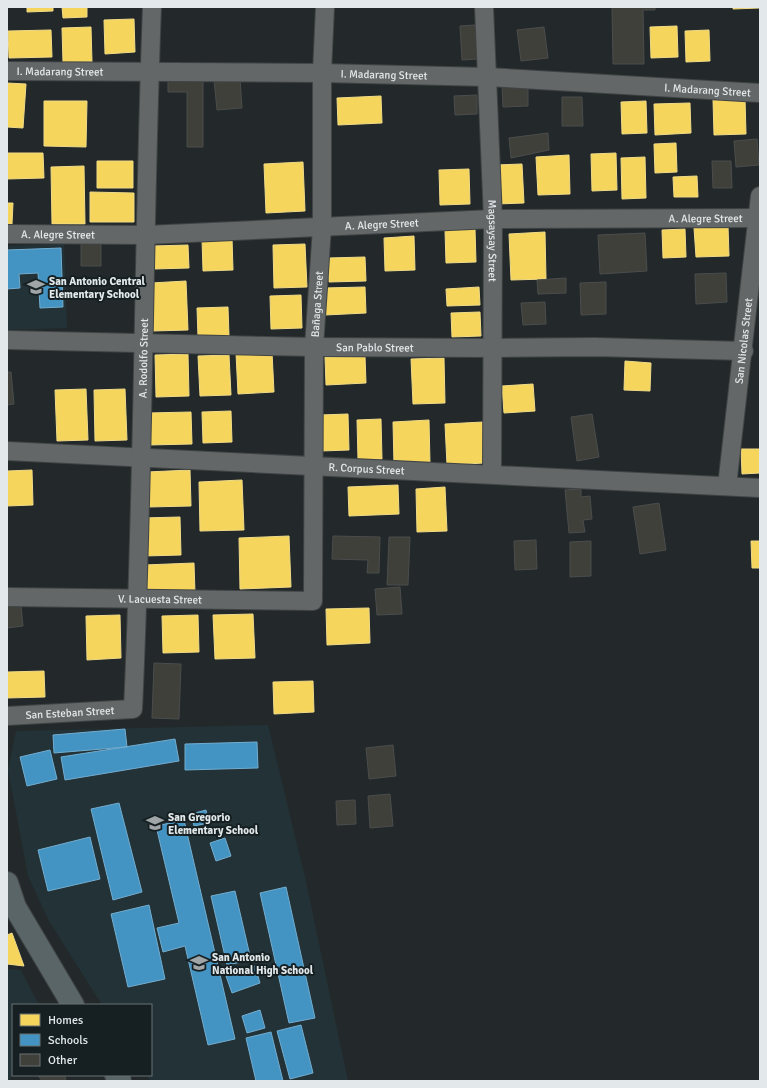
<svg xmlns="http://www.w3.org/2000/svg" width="767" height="1088" font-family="Signika,sans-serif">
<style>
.built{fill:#223237}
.homes{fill:#f6d55c;stroke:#f0db87}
.schools{fill:#4393c3;stroke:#73adcf}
.building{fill:#3f403a;stroke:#4b4d4c}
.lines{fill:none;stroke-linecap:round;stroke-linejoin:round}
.minor-casing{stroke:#404445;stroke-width:20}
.major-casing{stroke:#404445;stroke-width:24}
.minor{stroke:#636768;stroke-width:18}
.major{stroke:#5a6568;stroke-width:22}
.labels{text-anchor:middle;stroke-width:4;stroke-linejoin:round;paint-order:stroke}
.street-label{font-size:11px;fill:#e3e9eb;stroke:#162023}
.poi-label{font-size:11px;font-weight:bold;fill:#e3e9eb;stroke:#162023;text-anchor:start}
</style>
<rect width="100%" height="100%" fill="#23292a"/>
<path class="built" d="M64 244 67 328 7 330V246Z
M268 725 305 877 348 1081H150L147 1075H151V1005H102L49 921 28 876 8 770 16 731Z
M7 969 21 970 39 1005H13V1073L9 1081H7Z"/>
<path class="homes" d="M27 7H53V11L27 12Z
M62 7H87V17L63 18Z
M733 7H760V8L733 9Z
M134 19 135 52 105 54 104 20Z
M677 26 678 57 651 58 650 27Z
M91 27 92 62 63 63 62 28Z
M51 30 52 57 9 58 8 31Z
M709 30 710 61 686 62 685 31Z
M7 83 26 84 23 128 7 127Z
M381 96 382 123 338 125 337 98Z
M745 98 746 134 714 135 713 100Z
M44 101H87L86 147 44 146Z
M646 101 647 133 622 134 621 102Z
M690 103 691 133 655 135 654 104Z
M676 143 677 172 655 173 654 144Z
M7 153H43L44 178 7 179Z
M616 153 617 190 592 191 591 154Z
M569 155 570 194 538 195 536 157Z
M645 157 646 198 622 199 621 158Z
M97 161H133V188H97Z
M303 162 305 211 266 213 264 164Z
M522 164 524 203 497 204 496 165Z
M84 166 85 224H52L51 167Z
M469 169 470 204 440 205 439 170Z
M697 176 698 197H674L673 177Z
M90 192 134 193V222H90Z
M7 203H13L12 224H7Z
M728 226 729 256 696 257 694 228Z
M475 229 476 262 446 263 445 230Z
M685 229 686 257 663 258 662 230Z
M545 232 546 279 511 280 509 234Z
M414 236 415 270 385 271 384 238Z
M232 238 233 270 203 271 202 239Z
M305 244 307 287 274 288 273 245Z
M188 245 189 268 154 269 153 246Z
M365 257 366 281 329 282 328 258Z
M186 281 188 330 153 331 151 283Z
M365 287 366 313 325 315 324 288Z
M479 287 480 305 447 306 446 289Z
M301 295 302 328 271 329 270 296Z
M228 307 229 336 198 337 197 308Z
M480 312 481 336 452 337 451 313Z
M272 352 274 392 238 394 236 353Z
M188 354 189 396 156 397 155 355Z
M229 355 231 395 200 396 198 356Z
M365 356 366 383 326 385 325 357Z
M444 358 445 403 413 404 411 359Z
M625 361 651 363 650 391 624 390Z
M533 384 535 411 504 413 502 386Z
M86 389 88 440 57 441 55 390Z
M125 389 127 440 95 441 94 390Z
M231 411 232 442 203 443 202 412Z
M191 412 192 444 149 445 148 413Z
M348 414 349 450 321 451 320 415Z
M381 419 382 459 358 460 357 420Z
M429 420 430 464 394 465 393 422Z
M483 422 484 463 447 465 445 424Z
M741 449H760V473L742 474Z
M32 470 33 505 7 506V471Z
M190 470 191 506 148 507 147 472Z
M242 480 244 530 200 531 199 482Z
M398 485 399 514 349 516 348 487Z
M445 487 447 531 417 532 416 489Z
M180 517 181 555 144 556 142 518Z
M289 536 291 587 240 589 239 538Z
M751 541H760V568H752Z
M194 563 195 593 146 595 144 565Z
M369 608 370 643 327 645 326 609Z
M253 614 255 658 215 659 213 615Z
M120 615 121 658 87 660 86 616Z
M198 615 199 652 163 653 162 616Z
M44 671 45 697 7 698V672Z
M313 681 314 712 274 714 273 682Z
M12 933 24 966 7 964V935Z"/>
<path class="schools" d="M61 248 63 307 40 308 38 273 19 274 20 288 7 289V250Z
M125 729 127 747 54 753 53 735Z
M175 739 179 761 65 780 61 757Z
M257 742 258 768 185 770V744Z
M50 750 57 779 27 786 20 757Z
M119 803 142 892 113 900 91 809Z
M206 810 209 823 194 826 191 814Z
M184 820 235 1039 208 1045 185 946 163 952 157 928 179 923 156 826Z
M90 837 100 879 48 891 38 850Z
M225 838 231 856 216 861 210 843Z
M286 887 315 1018 289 1023 260 893Z
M235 891 251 960 227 965 211 896Z
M149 905 165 979 128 987 111 914Z
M255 966 260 983 232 993 226 976Z
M260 1010 265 1028 247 1033 242 1016Z
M301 1025 313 1073 290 1079 277 1031Z
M271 1032 283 1081H256L246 1038Z"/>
<path class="building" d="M612 7H655V10H643L644 64H613Z
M475 25 478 59 462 60 460 26Z
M544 27 548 58 521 61 517 30Z
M168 78H203V147H187V92H168Z
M240 79 242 108 217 110 214 80Z
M528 84V106L503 107 502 85Z
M477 95V114L455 115 454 96Z
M562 97H582L583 126H562Z
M548 133 549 150 511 158 509 138Z
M757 139 759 165 736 167 734 141Z
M712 161H731L732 188H713Z
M645 233 647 271 600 274 598 235Z
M81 239H101V266H81Z
M726 273 727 302 696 304 695 274Z
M566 278V293L538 294 537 280Z
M606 282V314L581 315 580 283Z
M545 302 546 324 523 325 521 303Z
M7 372H11L14 404 7 405Z
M592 414 599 457 577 461 571 417Z
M581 489V497L590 496 592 519 583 520 585 532 569 533 565 490Z
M659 503 666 550 640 554 633 507Z
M333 536 380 537 379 573H367L368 560 332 559Z
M389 537H410L408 585H387Z
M536 540 537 569 515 570 514 541Z
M591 541V576L570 577V542Z
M400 587 402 614 377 615 375 589Z
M21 606 23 626 7 628V607Z
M154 663 181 664 179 719 152 718Z
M393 745 396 776 369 779 366 748Z
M390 794 393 826 370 828 368 796Z
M355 800 356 824 337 825 336 801Z
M38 1075H64L66 1079 63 1081H42Z"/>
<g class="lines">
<g class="minor-casing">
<g id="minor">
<path id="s1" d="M484 7 493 219 492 474"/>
<path id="s2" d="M7 71 322 73 487 77 760 93"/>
<path id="s3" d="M7 234 146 235 493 219 757 218"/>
<path id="s4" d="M7 340 314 347 493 348 595 347 744 351"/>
<path id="s5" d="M7 451 760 488"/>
<path id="s6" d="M727 486 760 196"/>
<path id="s7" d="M7 597 313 601 314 347 322 227V73L325 7"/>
<path id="s8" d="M7 716 133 709C144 475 143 241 152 7"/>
</g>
</g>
<g class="major-casing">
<path id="major" d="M7 883 15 907 73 1005
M116 1075 120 1081"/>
</g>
<use href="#minor" class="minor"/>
<use href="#major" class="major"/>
</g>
<defs>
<g id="school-bare" transform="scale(1.38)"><path d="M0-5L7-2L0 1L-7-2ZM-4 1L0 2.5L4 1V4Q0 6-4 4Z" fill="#a0a6a7" stroke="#162023" stroke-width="2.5" paint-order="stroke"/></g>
</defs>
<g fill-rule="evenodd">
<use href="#school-bare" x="36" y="287"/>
<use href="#school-bare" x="155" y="823"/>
<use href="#school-bare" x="199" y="963"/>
</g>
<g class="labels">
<g class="street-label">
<text dy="4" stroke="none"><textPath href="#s2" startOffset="53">I. Madarang Street</textPath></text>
<text dy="4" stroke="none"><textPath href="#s2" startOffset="377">I. Madarang Street</textPath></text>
<text dy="4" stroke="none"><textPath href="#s2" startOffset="701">I. Madarang Street</textPath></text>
<text dy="4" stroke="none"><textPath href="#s3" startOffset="699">A. Alegre Street</textPath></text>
<text dy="4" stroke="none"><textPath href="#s3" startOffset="375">A. Alegre Street</textPath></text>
<text dy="4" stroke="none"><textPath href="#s3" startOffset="51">A. Alegre Street</textPath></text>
<text dy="4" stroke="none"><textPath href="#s1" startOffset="234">Magsaysay Street</textPath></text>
<text dy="4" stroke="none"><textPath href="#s7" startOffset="603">Bañaga Street</textPath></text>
<text dy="4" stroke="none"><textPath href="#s6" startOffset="146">San Nicolas Street</textPath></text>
<text dy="4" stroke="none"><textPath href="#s4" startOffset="368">San Pablo Street</textPath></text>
<text dy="4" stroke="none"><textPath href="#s8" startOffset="477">A. Rodolfo Street</textPath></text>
<text dy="4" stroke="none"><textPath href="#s5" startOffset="360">R. Corpus Street</textPath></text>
<text dy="4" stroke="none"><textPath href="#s7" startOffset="153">V. Lacuesta Street</textPath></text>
<text dy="4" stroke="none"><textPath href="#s8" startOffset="63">San Esteban Street</textPath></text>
</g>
<g class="poi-label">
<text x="49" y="285">San Antonio Central<tspan x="49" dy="13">Elementary School</tspan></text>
<text x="168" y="821">San Gregorio<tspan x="168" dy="13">Elementary School</tspan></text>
<text x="212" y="961">San Antonio<tspan x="212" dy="13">National High School</tspan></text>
</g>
</g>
<rect width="767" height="1088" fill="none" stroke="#e3e9eb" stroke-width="16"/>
<rect x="12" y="1004" width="140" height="72" fill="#162023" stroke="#687073"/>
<rect x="20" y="1014" width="20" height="12" fill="#f6d55c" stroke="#687073"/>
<text x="48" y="1024" font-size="12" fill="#e3e9eb">Homes</text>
<rect x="20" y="1034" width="20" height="12" fill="#4393c3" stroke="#687073"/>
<text x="48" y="1044" font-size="12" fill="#e3e9eb">Schools</text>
<rect x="20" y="1054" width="20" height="12" fill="#3f403a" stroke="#687073"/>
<text x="48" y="1064" font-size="12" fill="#e3e9eb">Other</text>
</svg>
